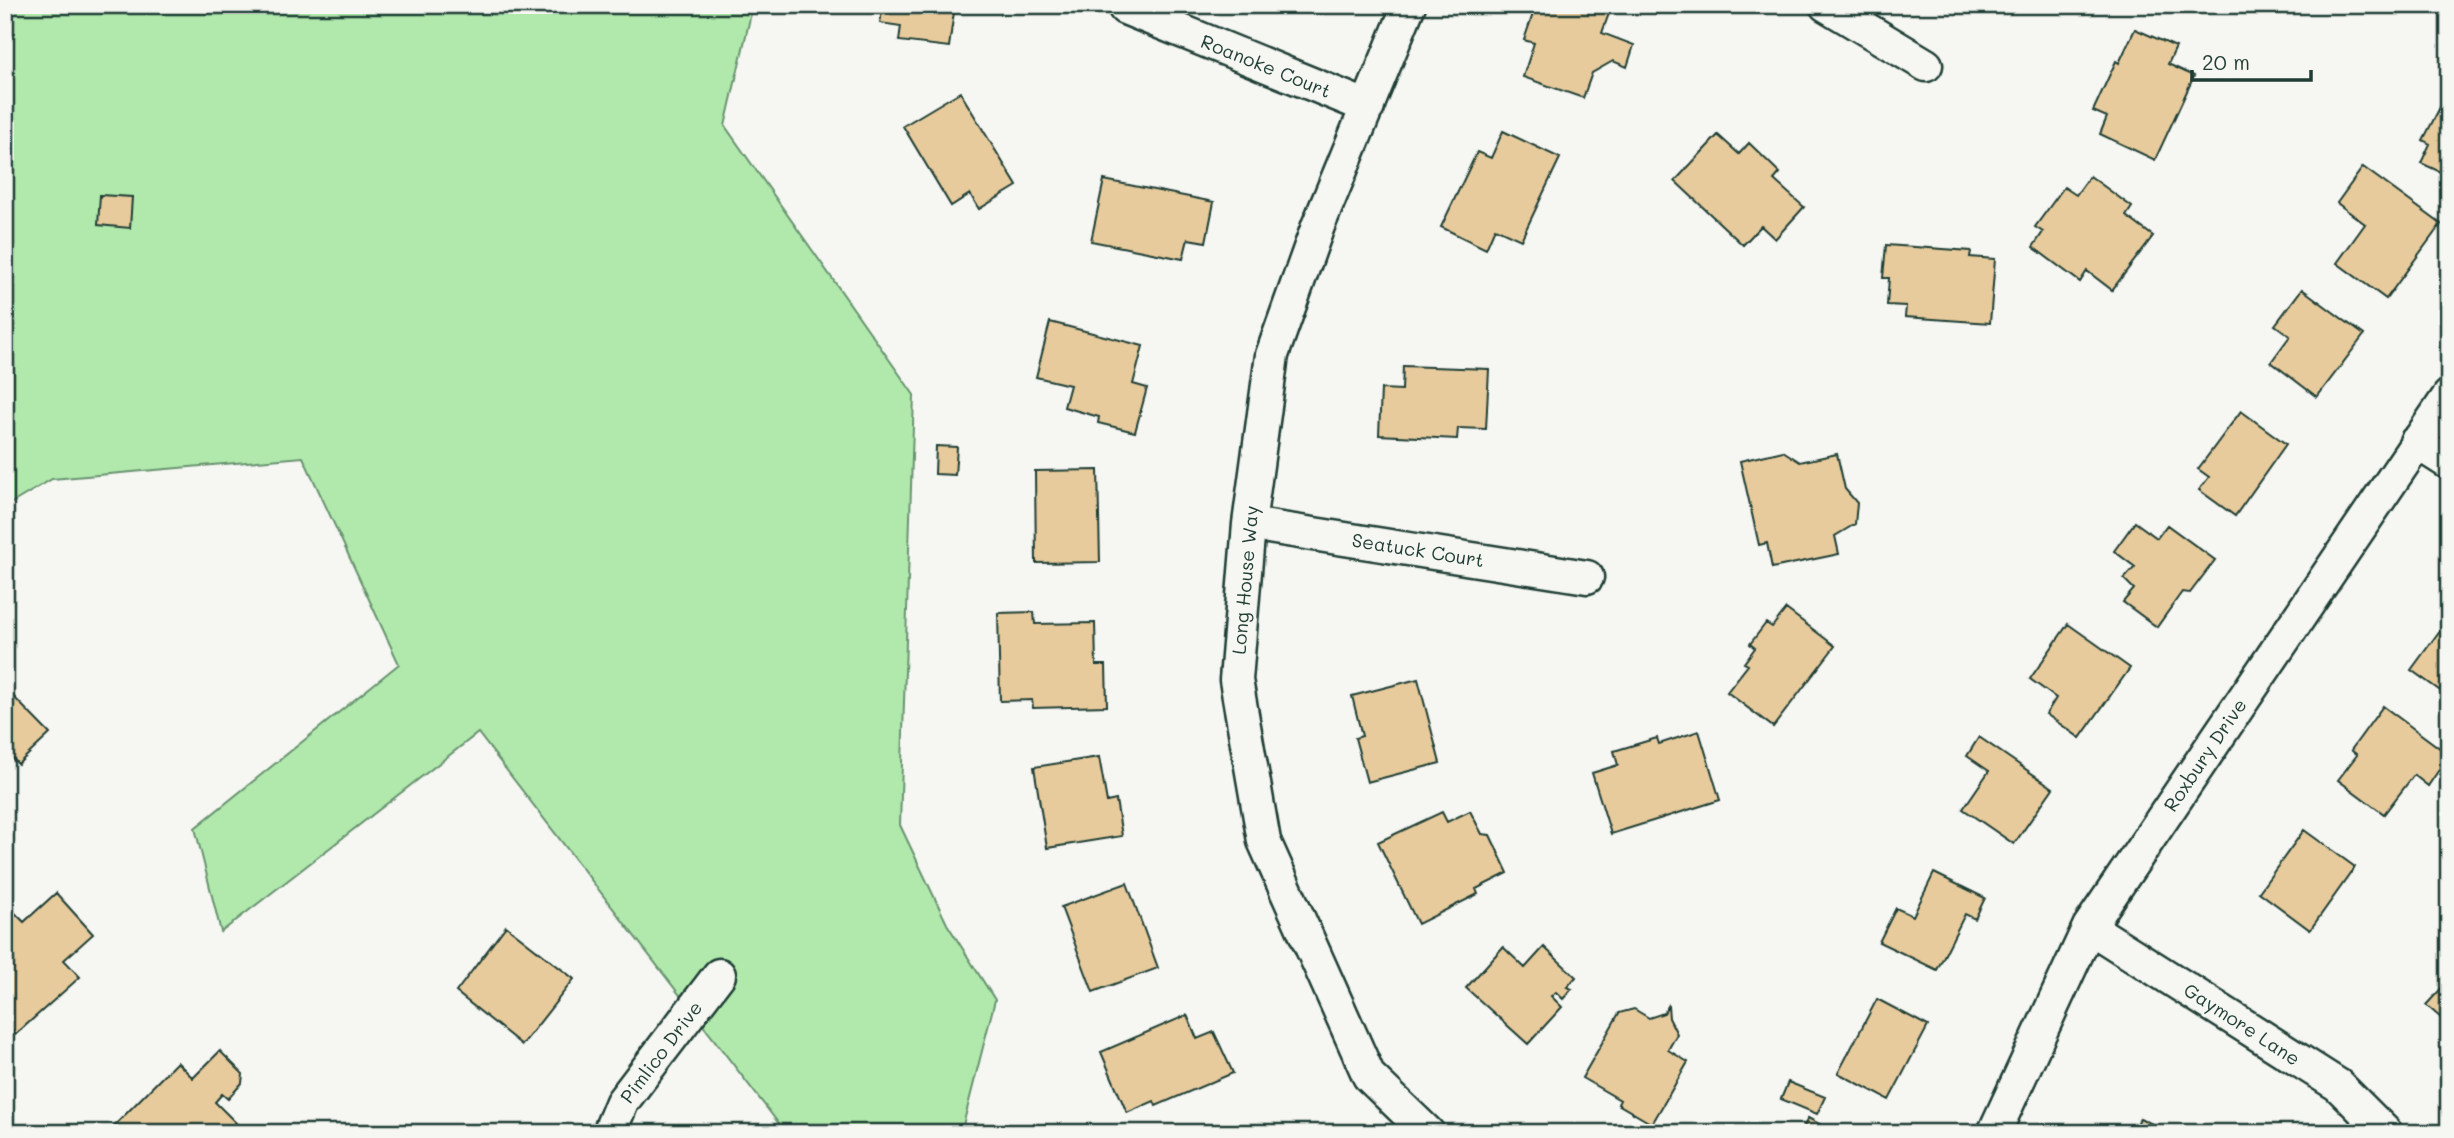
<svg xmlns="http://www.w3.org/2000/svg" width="2454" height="1138" font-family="Mali,sans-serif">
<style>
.green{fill:#b1e9ad;stroke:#689370;stroke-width:2}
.building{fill:#e8cb9c;stroke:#1f3d34;stroke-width:2}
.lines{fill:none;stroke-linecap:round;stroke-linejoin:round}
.street-casing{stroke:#1f3d34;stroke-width:37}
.street{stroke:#f6f6f2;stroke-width:32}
.labels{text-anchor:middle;stroke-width:5;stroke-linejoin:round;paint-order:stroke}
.street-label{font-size:19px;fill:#1f3d34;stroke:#f6f6f2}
</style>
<rect width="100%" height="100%" fill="#f6f6f2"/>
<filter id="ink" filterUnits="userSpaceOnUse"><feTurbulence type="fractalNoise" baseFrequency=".0143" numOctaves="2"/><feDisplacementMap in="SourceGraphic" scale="14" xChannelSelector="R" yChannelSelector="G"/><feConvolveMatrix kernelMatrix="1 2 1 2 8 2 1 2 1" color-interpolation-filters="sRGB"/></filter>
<g filter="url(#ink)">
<path class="green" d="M5 5H753L725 126 914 395 900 825 947 924 995 1000 961 1133H786L478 733 221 932 195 828 399 664 303 457 52 479 5 507Z"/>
<path class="building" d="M883 5H955L949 47 899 41 901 26 880 23Z
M1536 5H1612L1602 33 1634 45 1627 67 1613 61 1592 73 1583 98 1523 77 1534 43 1524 40Z
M2135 29 2176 47 2168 64 2194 76 2155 160 2100 134 2107 117 2093 111 2116 61 2119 63Z
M2449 90V176L2421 163 2430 144 2423 140Z
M960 92 1017 186 979 209 970 194 951 206 903 126Z
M1503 131 1560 158 1521 240 1495 228 1486 249 1441 227 1477 152 1491 158Z
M1718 135 1739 154 1749 143 1780 173 1774 180 1804 207 1775 239 1761 226 1743 245 1675 181Z
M2363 167 2441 224 2386 299 2337 263 2365 224 2337 203Z
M2090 176 2132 207 2126 216 2153 236 2112 290 2087 271 2080 282 2033 247 2043 232 2035 227 2064 187 2076 195Z
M1104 180 1214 202 1206 242 1188 239 1183 259 1091 241Z
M100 195 132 197 130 228 98 225Z
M1886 245 1971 251 1970 257 1995 259 1990 323 1905 317 1906 306 1887 305 1889 278H1883Z
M2302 289 2364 335 2317 397 2271 362 2290 336 2275 325Z
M1050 322 1143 346 1133 384 1147 388 1135 432 1098 423 1099 417 1064 407 1070 385 1036 377Z
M1403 366 1489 369 1486 429 1458 428 1457 439 1379 435 1381 389 1402 390Z
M2241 411 2286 444 2235 516 2199 490 2209 477 2198 469Z
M936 446 957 447 955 475 935 474Z
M1783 451 1800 462 1837 454 1845 489 1857 503 1855 524 1835 536 1839 554 1772 568 1767 543 1759 545 1740 461Z
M1098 470 1100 562 1036 563 1035 471Z
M2135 522 2157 538 2167 525 2215 560 2190 593 2182 592 2157 627 2123 602 2134 589 2124 579 2135 567 2114 551Z
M1786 609 1835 646 1773 727 1727 692 1748 665 1744 663 1755 648 1750 644 1766 623 1772 627Z
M1034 612 1035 624 1095 623 1096 665H1106L1107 706 1033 708 1032 700 1000 701 998 613Z
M2449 618V697L2411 670Z
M2068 624 2130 668 2080 738 2046 714 2056 698 2030 679Z
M1418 679 1440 763 1367 782 1355 738 1362 736 1352 696Z
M7 690 50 734 18 764 5 751V692Z
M2383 706 2449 755 2428 786 2414 775 2384 814 2338 780 2357 755 2351 750Z
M1699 731 1720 800 1611 834 1592 773 1618 765 1614 751 1657 738 1659 744Z
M1979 737 2053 788 2014 844 1963 809 1989 771 1967 756Z
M1099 757 1107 802 1116 800 1122 836 1047 848 1034 767Z
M1470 811 1482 834 1490 835 1508 873 1476 889 1478 894 1418 924 1378 842 1442 812 1447 822Z
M2304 830 2355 867 2310 930 2259 892Z
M1934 873 1985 898 1975 919 1965 914 1937 970 1879 942 1896 908 1913 916Z
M1127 883 1158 968 1093 992 1061 907Z
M56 893 93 934 64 960 80 977 16 1034 5 1022V922L15 913 24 922Z
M506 926 574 979 522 1045 456 992Z
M1503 947 1525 968 1544 947 1576 977 1567 987 1572 989 1563 999 1556 992 1551 996 1562 1007 1528 1044 1466 988Z
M2449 980V1025L2426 1005Z
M1877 999 1928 1026 1889 1100 1838 1073Z
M1668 1006 1669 1018 1677 1034 1668 1050 1688 1062 1652 1124 1618 1104 1620 1100 1582 1078 1619 1013 1634 1009 1649 1018 1664 1013Z
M1187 1015 1197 1039 1214 1032 1233 1073 1156 1106 1154 1101 1127 1113 1101 1052Z
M220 1051 243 1074 242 1083 228 1099 222 1094 215 1102 246 1133 108 1132 177 1062 193 1078Z
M1788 1082 1825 1097 1817 1114 1781 1099Z
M1808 1118 1836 1133H1801Z
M2140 1118 2170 1133H2133Z"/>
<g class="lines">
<g class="street-casing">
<path id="street" d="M1409 5 1318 226 1272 355 1249 524 1236 680 1264 841 1369 1076 1428 1133
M1826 5 1926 65
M1125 8 1368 107
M2416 442 2449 463
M1249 524 1587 577
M2089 927 2338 1085 2386 1133
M609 1133 622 1102 719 975
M1994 1133 2089 927 2449 396"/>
</g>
<use href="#street" class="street"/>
</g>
</g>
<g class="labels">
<g class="street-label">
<text transform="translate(1266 66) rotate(22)" y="7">Roanoke Court</text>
<text transform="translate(1418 550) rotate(9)" y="7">Seatuck Court</text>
<text transform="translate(1245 580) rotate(-85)" y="7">Long House Way</text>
<text transform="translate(2205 755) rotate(-56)" y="7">Roxbury Drive</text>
<text transform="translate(2242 1024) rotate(33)" y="7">Gaymore Lane</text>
<text transform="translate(661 1052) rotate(-53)" y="7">Pimlico Drive</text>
</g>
</g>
<rect width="2454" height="1138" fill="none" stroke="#f6f6f2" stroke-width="28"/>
<rect x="14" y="14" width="2426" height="1110" fill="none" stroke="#1f3d34" stroke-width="2.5" filter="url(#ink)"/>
<path d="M2192 70v10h119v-10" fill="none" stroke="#1f3d34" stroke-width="3.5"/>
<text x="2202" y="70" font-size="21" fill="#1f3d34" stroke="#f6f6f2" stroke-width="5" paint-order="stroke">20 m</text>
</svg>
